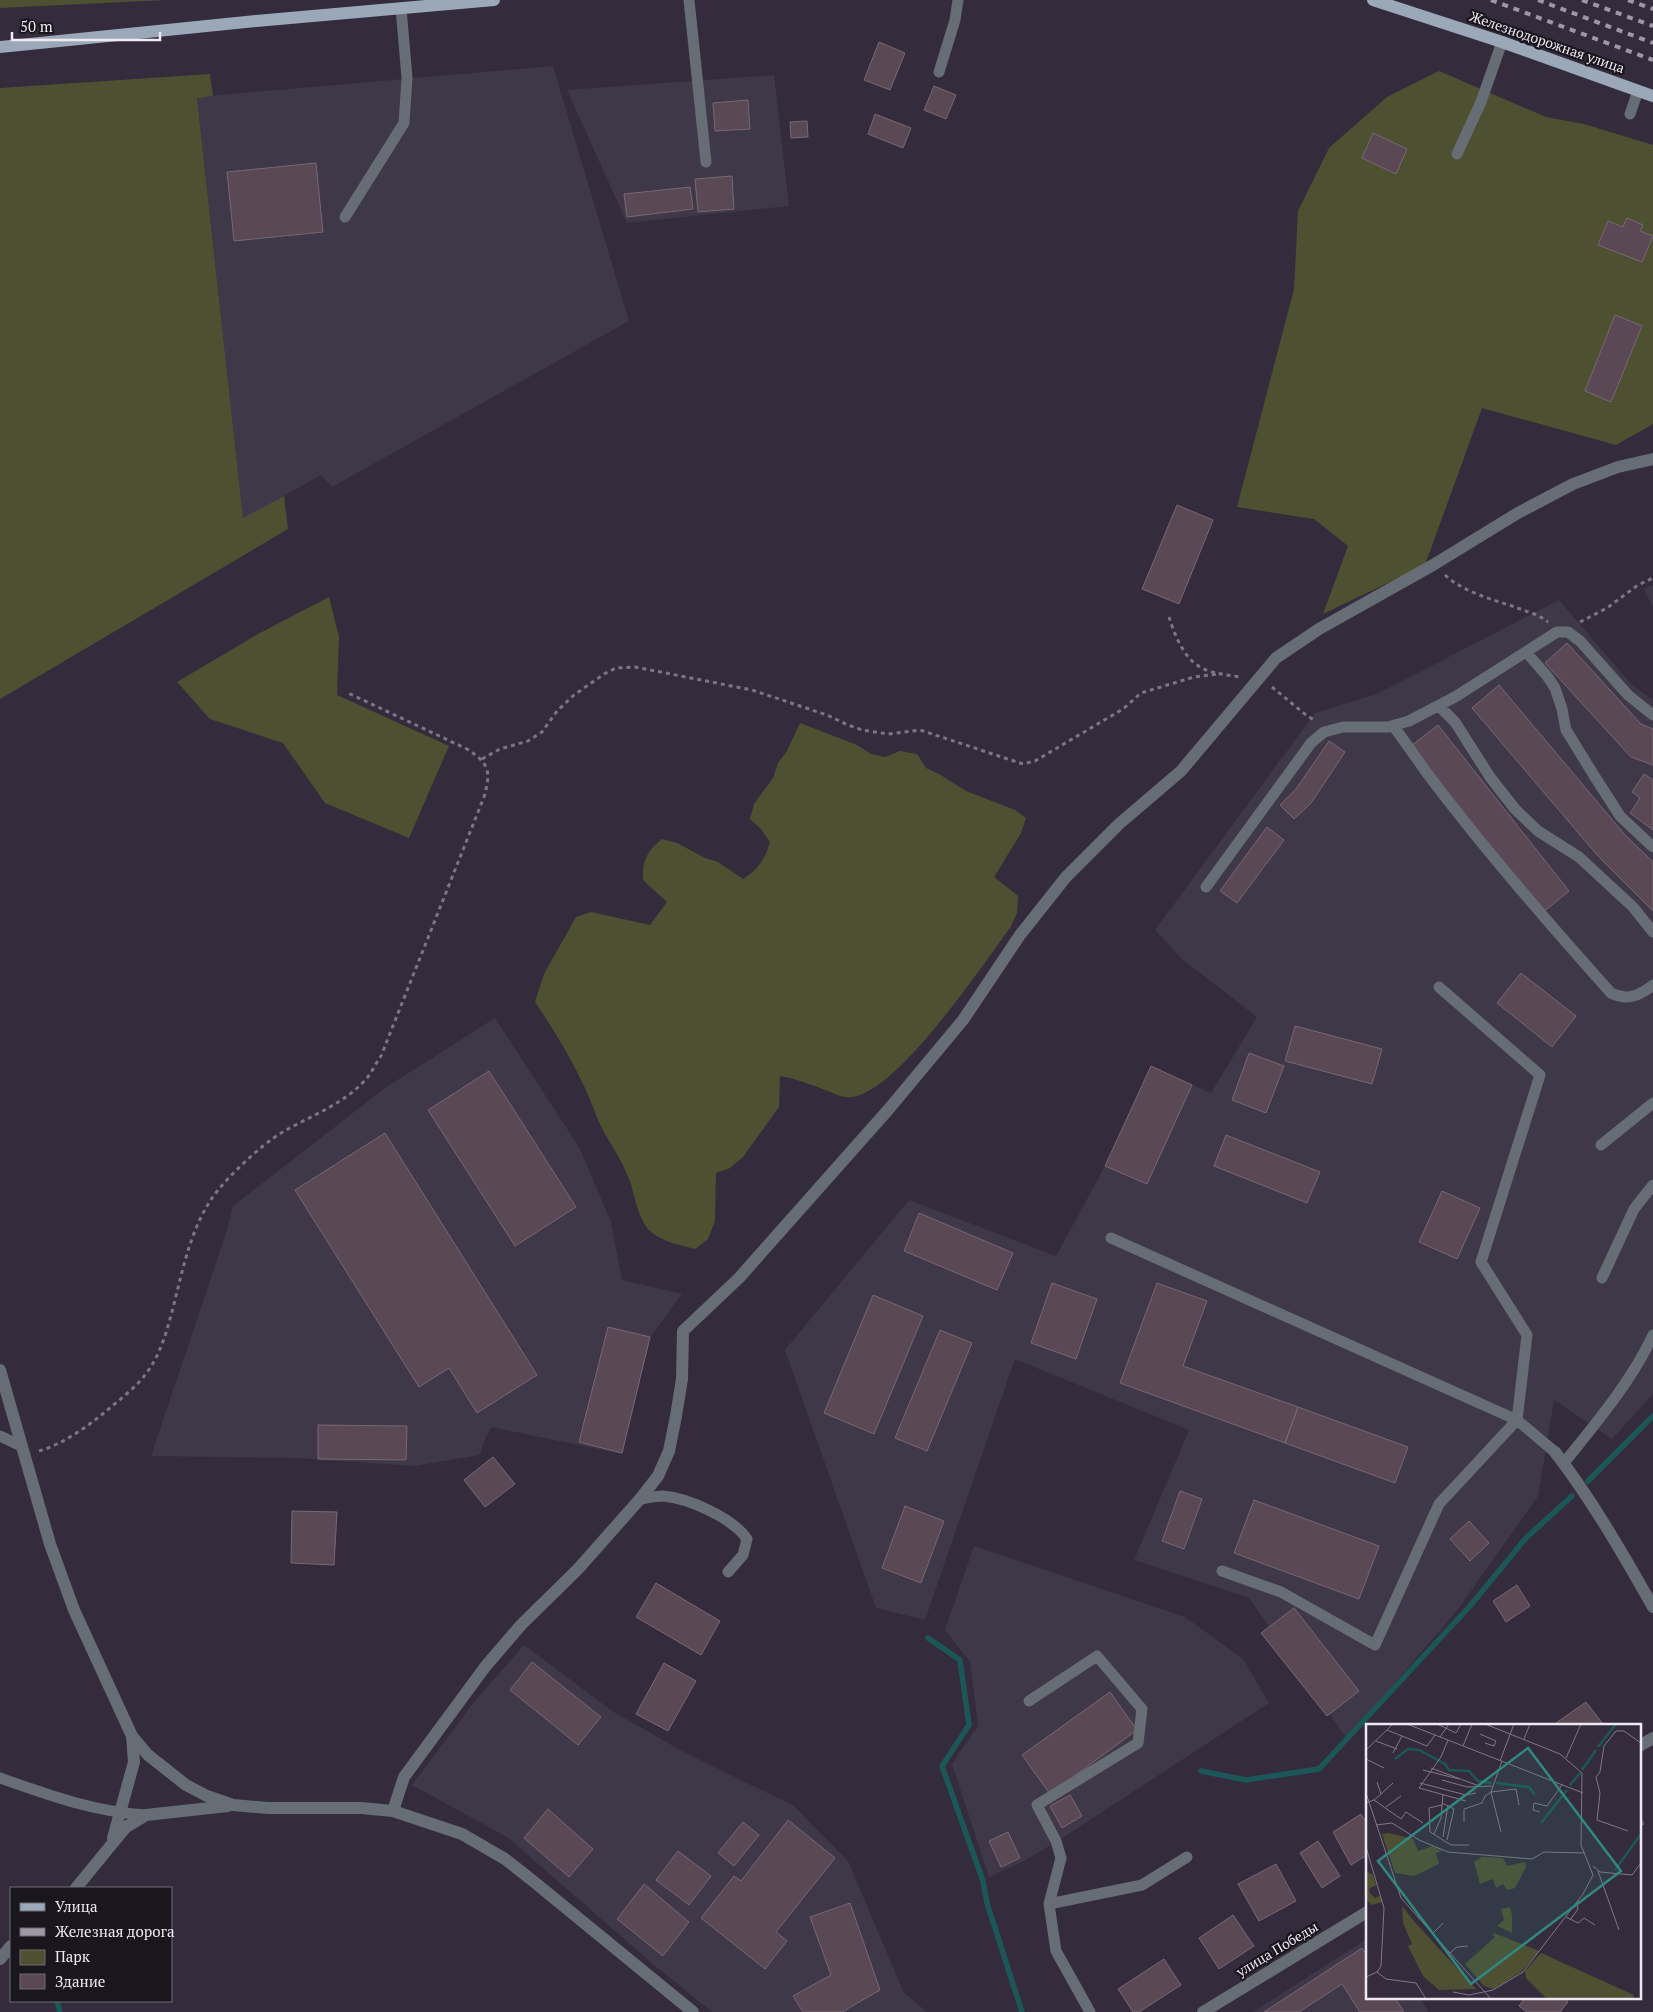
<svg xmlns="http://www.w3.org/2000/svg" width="1653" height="2012" font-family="'PT Serif',serif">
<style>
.industrial{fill:#3e3848}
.green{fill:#4e5032}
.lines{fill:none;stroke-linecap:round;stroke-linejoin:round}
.stream{stroke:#1c5757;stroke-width:5.5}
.building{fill:#5a4855;stroke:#796774}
.path{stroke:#7d7583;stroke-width:3;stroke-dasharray:4 4;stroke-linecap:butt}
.lane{stroke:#666d74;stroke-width:11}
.street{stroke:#666d74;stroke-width:12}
.primary{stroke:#9ba8b7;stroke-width:12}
.rail{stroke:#9e97a4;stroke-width:4;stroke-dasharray:6 6;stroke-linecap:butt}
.labels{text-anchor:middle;stroke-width:4.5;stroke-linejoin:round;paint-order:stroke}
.street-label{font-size:14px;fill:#efe9f4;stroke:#1a161d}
.inset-river{fill:none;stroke:#1c5757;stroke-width:2.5}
.inset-road{fill:none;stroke:#7f7886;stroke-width:1}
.view{fill:#318782;fill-opacity:0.15;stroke:#318782;stroke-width:2.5}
.inset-edge{fill:none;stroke:#efe9f4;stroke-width:2.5}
</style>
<rect width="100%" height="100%" fill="#342c3c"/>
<path class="industrial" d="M553 66 629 321 332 487 321 475 243 519 197 97Z
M774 75 789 206 627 223 567 90Z
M1653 585V607L1644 589Z
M1559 600 1631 684 1653 700V1394L1612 1439 1554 1400 1538 1496 1459 1608 1347 1739 1249 1598 1134 1560 1189 1430 1015 1359 925 1620 876 1608 785 1350 909 1200 1056 1256 1105 1166 1151 1066 1211 1093 1257 1017 1182 959 1155 930 1315 713 1377 694Z
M495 1018 579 1147 611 1222 622 1280 682 1294 651 1336 622 1454 491 1427 483 1444 480 1455 414 1466 297 1458 151 1456 225 1236 233 1206 385 1088Z
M974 1546 1185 1617 1243 1659 1269 1703 1064 1837 1024 1861 989 1877 952 1764 978 1726 970 1662 945 1630Z
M524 1645 612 1711 682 1751 794 1806 848 1861 904 1993 927 2012H712L654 1965 507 1837 412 1785 474 1702Z
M1367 1939V1998H1420L1429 2012H1253Z"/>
<path class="green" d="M0 0H166L0 8Z
M1439 71 1546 117 1584 124 1653 145V424L1616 445 1482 408 1425 565 1323 614 1348 546 1314 519 1237 507 1294 289 1298 211 1329 148 1387 97Z
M210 74 213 96 197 98 243 518 284 496 288 529 0 699V88Z
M329 597 339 637 337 695 449 746 409 838 325 803 283 743 210 719 177 682 258 634Z
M800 723 857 745 871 754 885 757 900 751 917 754 926 768 939 774 966 791 1015 810 1026 818 1021 833 994 877 1018 896 1017 913 1010 928C983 964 891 1103 846 1097 840 1097 833 1093 828 1091 812 1085 797 1079 780 1076L779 1107 743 1157 730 1168 716 1173 715 1221 708 1239 695 1249C680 1245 661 1242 649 1230 636 1216 635 1191 627 1174 621 1160 613 1147 605 1134 597 1120 592 1103 585 1088 571 1058 554 1030 535 1002L544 974 576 917 591 912 650 925 667 902 643 880C642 861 647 851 662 839L677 843 705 858 718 862 743 879C758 870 765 859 770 842L761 829 750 819 754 804 773 778 778 763 787 751Z"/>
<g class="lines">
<path class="stream" d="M1588 1481 1653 1416
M928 1638 960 1660 969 1725 942 1766 983 1881 987 1903 1022 2012
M1201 1771 1246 1780 1319 1769 1470 1606 1526 1538 1572 1496
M57 2001 60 2012"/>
</g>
<path class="building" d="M879 42 905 53 890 90 864 80Z
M934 86 956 95 946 119 924 110Z
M748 100 750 129 715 131 713 103Z
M875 114 911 128 903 148 868 134Z
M807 121 808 137 791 138 790 122Z
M1373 133 1407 149 1396 174 1362 158Z
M316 163 323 232 234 241 227 172Z
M732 176 734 209 698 212 695 179Z
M690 187 693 209 627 217 624 194Z
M1627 218 1643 225 1640 231 1653 236 1642 262 1598 245 1608 221 1623 227Z
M1615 315 1642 326 1611 402 1585 391Z
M1177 505 1213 520 1179 604 1142 589Z
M1567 643 1641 724 1653 729V765L1631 757 1545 663Z
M1499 685 1625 835 1653 862V911L1598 856 1472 708Z
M1438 725 1569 891 1542 913 1411 746Z
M1329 741 1345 752 1311 803 1294 819 1280 805 1296 789Z
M1644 774 1653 780V830L1630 813 1640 798 1632 792Z
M1267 827 1284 840 1237 903 1220 891Z
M1521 973 1576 1016 1552 1047 1497 1003Z
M1295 1026 1382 1049 1372 1084 1285 1061Z
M1249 1053 1284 1066 1266 1113 1232 1100Z
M1151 1066 1192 1085 1147 1184 1105 1166Z
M489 1071 576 1207 515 1246 428 1110Z
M385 1133 537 1375 477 1413 449 1368 419 1387 295 1190Z
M1226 1135 1320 1172 1307 1203 1214 1166Z
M1442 1191 1480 1208 1457 1259 1419 1242Z
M919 1213 1013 1253 997 1290 904 1251Z
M1052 1283 1097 1299 1076 1359 1031 1343Z
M1157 1283 1207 1301 1183 1366 1298 1407 1285 1443 1120 1383Z
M873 1295 923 1316 874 1434 824 1413Z
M608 1327 650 1337 622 1453 579 1442Z
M940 1330 972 1343 927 1451 895 1438Z
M1298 1407 1408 1447 1395 1483 1285 1443Z
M318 1425 407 1426 406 1460 318 1459Z
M493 1457 515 1484 485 1507 464 1480Z
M1180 1491 1202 1499 1184 1549 1162 1541Z
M1254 1500 1379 1546 1359 1599 1234 1553Z
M905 1506 944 1521 921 1583 882 1568Z
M292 1511 337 1512 334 1565 291 1563Z
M1469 1521 1489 1543 1470 1561 1450 1539Z
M656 1583 720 1621 701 1655 636 1617Z
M1517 1585 1530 1606 1506 1622 1493 1601Z
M1294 1608 1359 1691 1327 1716 1261 1633Z
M532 1662 601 1717 578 1745 510 1690Z
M664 1663 696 1681 668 1731 636 1714Z
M1110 1692 1137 1730 1050 1794 1022 1755Z
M1586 1702 1603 1724 1558 1726 1556 1723Z
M1070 1795 1082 1816 1062 1828 1050 1806Z
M548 1809 593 1849 569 1877 524 1838Z
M1361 1814 1367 1824V1855L1351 1865 1333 1832Z
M1639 1816 1644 1824 1639 1827Z
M788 1820 835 1858 776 1932 787 1941 765 1969 701 1918 734 1876 741 1881Z
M743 1822 759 1835 734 1866 718 1853Z
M1008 1832 1020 1858 1001 1867 989 1841Z
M1318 1841 1340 1876 1322 1888 1300 1853Z
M678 1851 711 1876 689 1905 656 1880Z
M1276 1864 1296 1901 1259 1921 1238 1884Z
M644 1884 689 1922 663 1956 617 1919Z
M850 1903 880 1990 842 2012H803L793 1996 831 1975 810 1917Z
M1233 1915 1254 1946 1219 1969 1199 1938Z
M1362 1948 1367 1955V1998H1395L1404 2012H1360L1342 1984 1299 2012H1264Z
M1164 1959 1181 1985 1139 2012H1133L1118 1989Z
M1525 1998H1564L1568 2002 1560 2012H1527L1519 2006Z"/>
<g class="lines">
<path class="path" d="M1445 575C1462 591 1490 599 1512 606 1524 611 1537 613 1548 622
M1169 617C1175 636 1185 662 1206 670 1217 674 1228 675 1240 677
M1580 622 1607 608 1638 585 1653 578
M1272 687 1306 715 1314 720
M482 759 500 749 528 741 542 732 557 711 574 695 604 674 616 668 635 667 752 690 827 715 848 725 862 730 888 734 920 730 1023 764 1035 761 1123 709 1141 693 1194 677 1217 674
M39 1451C63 1444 85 1428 104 1413 119 1400 137 1387 148 1371 162 1351 168 1327 174 1304 183 1268 191 1229 212 1198 226 1178 261 1145 281 1133 310 1116 345 1104 367 1078 372 1072 376 1063 381 1056L484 797C491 772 490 764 467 749L348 693"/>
<path class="lane" d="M689 0 706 162
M939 72 955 20 958 0
M1630 114 1638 91
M1457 154 1481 102 1502 42
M345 217 404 123 407 78 401 8
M1526 652 1547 676 1555 688 1562 709 1566 730 1595 777 1620 816 1653 847
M1439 706 1455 722 1490 777 1515 809 1538 831 1579 857 1633 907 1653 932
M1393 726C1408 745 1421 766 1436 785 1491 857 1551 926 1611 993 1627 1001 1639 996 1653 985
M1206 887 1311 743 1324 732 1343 727H1388L1409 721 1455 697 1557 632H1568L1580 641 1628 695 1653 715
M1439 987 1540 1075 1481 1262 1527 1335 1517 1420 1555 1452
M1601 1145 1653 1103
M1111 1238 1517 1420 1439 1504 1375 1645 1281 1592 1222 1571
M1602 1278 1634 1209 1653 1185
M0 1436 21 1446
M1564 1463C1596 1423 1631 1382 1653 1335
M640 1499C647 1498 656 1496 663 1496 688 1498 733 1518 747 1539L743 1555 728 1572
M1029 1701 1097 1656 1142 1709 1138 1743 1037 1805 1056 1841 1061 1858 1049 1904 1056 1951 1090 2012
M0 1778C48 1795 95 1812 146 1815
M1049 1904 1142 1885 1187 1857"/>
<path class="street" d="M0 1370 50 1544 74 1610 132 1736 148 1755 186 1785 207 1796 233 1805 268 1808H361L393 1811 462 1834 505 1859 533 1881 693 2012
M1555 1452C1592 1500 1623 1554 1653 1607
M1639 1746 1653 1738
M393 1811 404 1777 485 1667 521 1625 578 1569 640 1499 658 1476 669 1451 676 1416 682 1379 683 1331 739 1278 888 1110 963 1020 1020 935 1066 877 1119 824 1181 771 1276 658 1319 629 1433 565 1518 513 1573 484 1618 467 1653 459
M113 1838 134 1762 132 1736
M76 1888 126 1827 146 1815 228 1806
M0 1959 11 1946
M1203 2012 1367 1912"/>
<path class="primary" d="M1373 0 1502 42 1653 96
M0 47 256 21 494 0"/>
<path class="rail" d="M1491 0 1653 60
M1538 0 1653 43
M1582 0 1653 26
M1628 0 1653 9"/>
</g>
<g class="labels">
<g class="street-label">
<text transform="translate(1547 42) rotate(19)" y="5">Железнодорожная улица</text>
<text transform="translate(1277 1949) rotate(-31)" y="5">улица Победы</text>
</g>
</g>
<g transform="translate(1366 1724)">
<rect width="275" height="275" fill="#342c3c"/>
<path d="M23 109 47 115 52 127 67 122 76 127 70 129 73 140 48 152 29 149 16 110ZM116 133 137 134 141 142 159 138 160 143 149 164 141 166 137 160 130 164 127 155 114 160 108 138ZM0 147 7 151 10 161 3 165 4 169 9 174 14 172 16 178 6 181 0 175ZM36 182 46 195 110 265 73 266 57 252 42 222 46 220 37 199ZM144 183 146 191V209L131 202 138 196 135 185ZM128 209 173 227 155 248 128 265 118 262 99 240 129 213 126 211ZM175 229 268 271 267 275H181L160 254 159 247Z" fill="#4e5032"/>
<path class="inset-river" d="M232 23 250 0M29 35 42 25 53 26 79 40 83 46 103 47 112 57 126 59M216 46 230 26M130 59 163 63 169 71M204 61 214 49M175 99 201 66M249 146 275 110"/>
<path class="inset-road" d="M41 0 217 69M73 1 90 9 95 0M21 6 61 22 69 11M114 10 130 17 128 22 119 19M74 13 83 0M158 15 164 0M82 16 75 33 53 64 100 77M10 17 31 25M97 22 106 0M0 26 27 0M27 29 36 12M200 34 215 0M0 35 18 44M134 37 148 0M65 44 113 62M57 46 93 55M76 56 101 63 126 62M54 59 100 71 110 69M0 69 35 174 125 275M15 70 27 59M8 76 15 70 11 58M0 79 8 76 35 95 40 88 57 99M76 79 88 85 81 116M76 81 63 84 64 108 85 121H103M20 83 35 72M174 88 167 86 168 79 181 82 196 61M98 98V85L116 79 119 72 125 68 136 37M10 101 26 99 53 116 82 128 166 135 178 128 218 129M262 107 231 96 234 69 230 53 234 48 238 22 250 7H258L275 19M135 108 125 68 150 65 153 81M68 110 75 94 77 70M77 113 82 81M0 123 18 184 15 242 11 248 0 253M227 142 234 148 266 151 275 139M232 147 253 206M200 193 212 199 218 194 229 201M204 196 212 185 211 178M66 210 77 199M84 229 91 223 102 222M11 248 20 255 50 259 60 275M87 268 103 271 127 266 157 248 217 170 227 151 215 121 216 49 194 30 119 0"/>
<path class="view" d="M162 24 255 147 105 260 12 137Z"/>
<rect width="275" height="275" class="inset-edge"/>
</g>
<rect x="10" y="1887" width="162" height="115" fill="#1a161d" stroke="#6f6a73"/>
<rect x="20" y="1903" width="25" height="8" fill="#9ba8b7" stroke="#6f6a73"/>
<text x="55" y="1912" font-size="15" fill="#efe9f4">Улица</text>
<rect x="20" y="1928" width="25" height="8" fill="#9e97a4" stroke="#6f6a73"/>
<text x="55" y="1937" font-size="15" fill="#efe9f4">Железная дорога</text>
<rect x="20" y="1950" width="25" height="15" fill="#4e5032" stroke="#6f6a73"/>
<text x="55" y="1962" font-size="15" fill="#efe9f4">Парк</text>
<rect x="20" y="1974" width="25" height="15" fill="#5a4855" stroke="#6f6a73"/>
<text x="55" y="1987" font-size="15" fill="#efe9f4">Здание</text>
<path d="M12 32v8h148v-8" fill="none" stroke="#efe9f4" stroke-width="2.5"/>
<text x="20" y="32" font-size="15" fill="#efe9f4" stroke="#1a161d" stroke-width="4" paint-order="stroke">50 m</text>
</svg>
